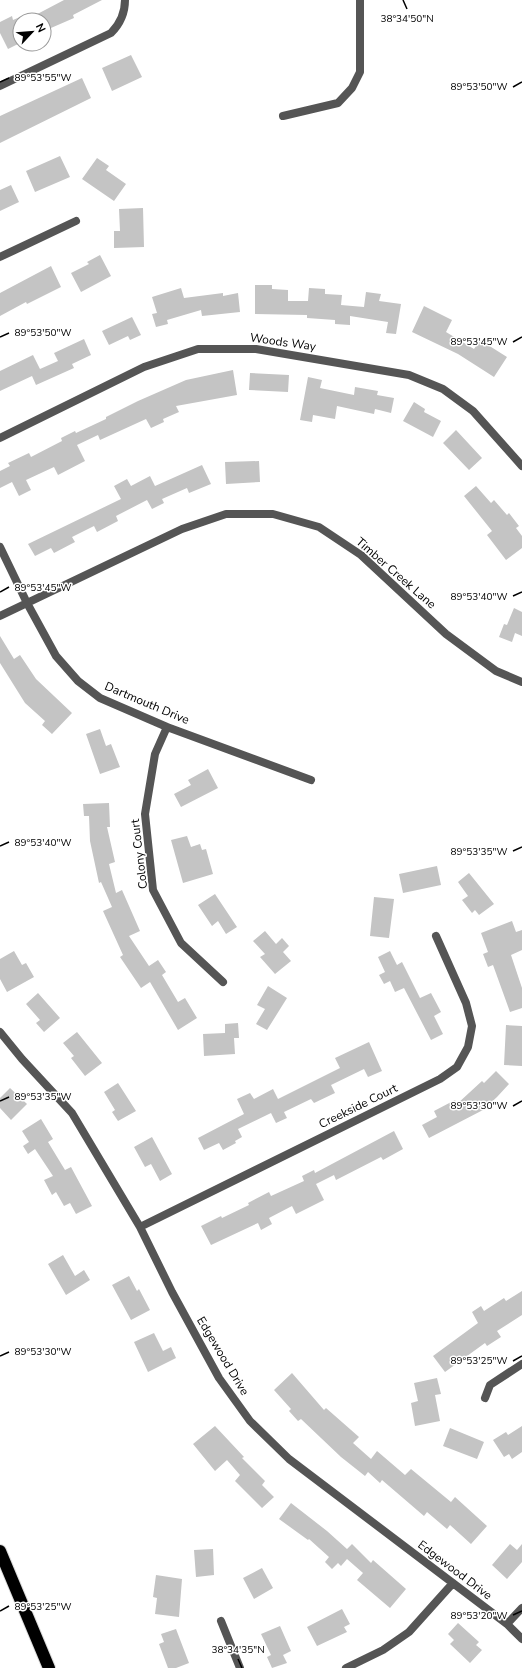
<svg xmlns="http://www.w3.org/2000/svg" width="522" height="1668" font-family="'Nunito Sans',sans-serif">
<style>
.building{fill:#c4c4c4}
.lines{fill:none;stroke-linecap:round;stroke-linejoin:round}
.motorway-casing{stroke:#dbdbdb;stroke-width:14}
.minor{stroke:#555;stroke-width:8}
.motorway{stroke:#000;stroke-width:12}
.ticks{fill:none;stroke:#000;stroke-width:1.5}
.labels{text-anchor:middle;stroke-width:3;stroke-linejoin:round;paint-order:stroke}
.street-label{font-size:12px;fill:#000;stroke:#fff}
.ticks-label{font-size:10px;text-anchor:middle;fill:#000;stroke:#fff;stroke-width:3;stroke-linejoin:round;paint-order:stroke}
</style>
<rect width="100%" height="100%" fill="#fff"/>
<path class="building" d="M64 0H102L73 15 74 18 44 31V20H26Z
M12 16 13 20 20 17V43L8 49 0 33V22Z
M131 55 142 77 112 91 102 68Z
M82 78 91 98 0 143V116Z
M60 156 70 177 35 192 26 171Z
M97 158 109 166 106 170 126 184 114 201 82 179Z
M11 185 19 202 0 211V190Z
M143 208 144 247 114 248V231H120L119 209Z
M100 255 111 276 81 292 71 273 89 264 87 262Z
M51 266 61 287 27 304 26 302 0 316V293Z
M255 285H272V289L288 290V301H308L309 288 325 289V294L342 295 341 305 364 307 366 292 381 294 379 301 401 304 396 334 386 333 388 322 350 316V325L335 324V320L307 318V315L255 314Z
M181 288 184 298 223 293V296L238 293 240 312 202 316 201 310 167 320 168 324 156 327 152 314 157 313 152 297Z
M424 306 452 320 446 332 474 349 480 340 507 357 494 377 458 354 412 332Z
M132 317 141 335 130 340 128 336 109 345 102 331Z
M84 339 91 355 72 364 74 368 36 385 32 376 0 391V371L33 355 40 369 58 361 54 353Z
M233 370 237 395 176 406 179 412 163 419 164 422 151 428 146 419 100 440 98 435 77 445 85 461 58 475 54 467 26 480 31 490 19 496 12 482 0 488V471L10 466 8 463 29 453 31 457 62 441 61 438 75 431 76 433 106 419V417L138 401 186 380Z
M250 373 289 375 288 392 249 390Z
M308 377 322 380 320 388 354 395 355 387 378 391 377 395 394 398 391 413 375 409 374 414 337 406 335 419 313 415 312 422 300 420Z
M414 402 425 409 424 412 441 421 433 437 403 421Z
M456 430 482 458 469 470 443 443Z
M259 461 260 482 226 484 225 462Z
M202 465 211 484 189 493 187 488 162 499 164 503 152 509 147 500 116 516 118 521 97 532 94 526 72 537 75 542 54 553 51 548 35 556 28 544 121 499 114 486 127 479 131 486 150 476 155 486Z
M476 486 491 503 494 500 507 515 509 513 519 526 516 528 522 536V548L506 560 487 535 492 531 464 496Z
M514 608 522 612V636L515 633 512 642 499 637 504 624 507 625Z
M0 636 14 659 20 655 36 679 72 713 52 734 42 725 45 721 25 703 0 663Z
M100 729 106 746 111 744 120 767 100 774 86 734Z
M208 769 218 788 181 807 174 794 191 785 188 780Z
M109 803 110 827H107L115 862 109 864 116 893 122 890 140 931 129 936 149 966 158 960 166 972 162 975 178 1002 185 998 197 1018 178 1030 150 982 141 988 120 957 123 955 103 911 112 907 101 882 99 883 90 841 89 816H84L83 804Z
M187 836 191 847 200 844 202 850 206 849 213 874 183 883 171 840Z
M437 866 441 885 403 893 399 874Z
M469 873 494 904 479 915 475 910 472 913 462 900 468 896 458 882Z
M215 894 237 927 226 934 218 921 212 926 198 905Z
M374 897 394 899 389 938 370 936Z
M512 921 516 932 522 930V950L511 955 522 988V1008L510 1012 493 965 488 967 483 954 488 952 481 933Z
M265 931 276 944 282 938 289 946 283 952 291 961 275 974 260 957 265 954 253 941Z
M14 951 22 965 26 963 34 977 7 992 0 979V959Z
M390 951 397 965 402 962 420 998 431 993 441 1012 434 1016 443 1034 431 1040 404 988 395 992 390 981 384 984 379 975 385 972 378 957Z
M268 986 287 998 267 1030 256 1024 265 1009 257 1005Z
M38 993 60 1018 44 1032 36 1023 40 1020 26 1004Z
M238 1023 239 1038H234L235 1054 204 1056 203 1034 225 1033V1024Z
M506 1025 522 1026V1066L504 1065Z
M77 1032 102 1063 85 1076 71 1058 74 1056 63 1043Z
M369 1042 382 1071 368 1077 364 1069 331 1085 335 1093 314 1103 311 1099 284 1112 287 1118 276 1123 271 1113 238 1129 242 1137 235 1141 236 1143 223 1150 219 1143 204 1150 198 1138 244 1114 237 1099 250 1093 254 1099 273 1089 278 1099 340 1068 335 1058Z
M496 1071 509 1084 497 1097 483 1110 429 1138 422 1125 437 1117 434 1111 455 1100 457 1104 482 1081 484 1083Z
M118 1083 136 1111 118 1121 112 1112 115 1110 104 1092Z
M10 1088 27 1104 11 1120 0 1108V1098Z
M41 1119 53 1139 48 1142 65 1170 71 1167 92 1206 76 1214 70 1203 64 1206 56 1192 52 1195 44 1180 53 1176 35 1149 28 1154 23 1146 29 1142 22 1131Z
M394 1131 403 1149 383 1160 381 1157 336 1180 334 1175 316 1184 324 1200 296 1214 292 1206 269 1218 272 1224 261 1230 258 1223 211 1245 201 1226 221 1216 222 1218 249 1205 248 1203 269 1192 271 1196 304 1181 302 1176 314 1170 315 1173Z
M152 1137 172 1174 160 1181 151 1164 145 1167 134 1147Z
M63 1255 75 1276 84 1270 90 1280 66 1295 48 1264Z
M129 1276 137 1291 139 1289 150 1310 131 1320 112 1285Z
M522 1291V1315L497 1331 501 1337 487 1346 485 1343 445 1372 433 1356 478 1323 472 1312 481 1306 484 1311 504 1298 506 1301Z
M154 1333 163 1351 171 1347 176 1358 148 1372 134 1342Z
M292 1373 324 1410 326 1408 359 1437 353 1443 371 1459 377 1451 405 1475 411 1469 451 1502 455 1497 487 1526 471 1544 450 1525 447 1529 427 1512 424 1516 382 1480 380 1483 368 1472 365 1476 341 1457 301 1419 298 1421 289 1411 291 1409 274 1390Z
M437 1378 441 1394 435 1395 440 1421 415 1426 411 1403 418 1401 414 1383Z
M215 1426 244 1457 242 1458 265 1481 262 1485 274 1497 262 1508 235 1481 240 1475 227 1460 215 1471 193 1444Z
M522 1426V1452L512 1459 509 1454 504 1457 493 1440 506 1432 508 1435Z
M450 1428 484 1442 477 1459 443 1446Z
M291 1503 327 1531 347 1549 352 1544 371 1563 373 1560 406 1589 390 1608 357 1580 363 1573 347 1559 341 1566 338 1563 332 1569 325 1562 329 1557 309 1539 308 1540 279 1519Z
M510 1544 517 1550 522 1544V1562L507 1579 492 1565Z
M213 1549 214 1575 196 1577 194 1550Z
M262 1568 273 1588 254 1599 243 1578Z
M156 1575 182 1579 179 1617 155 1614 157 1598 153 1597Z
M342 1609 350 1624 344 1627 347 1632 317 1646 307 1627Z
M458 1623 479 1642 476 1645 482 1650 470 1663 450 1644 454 1640 448 1634Z
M280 1626 291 1651 283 1655 287 1663 272 1668 267 1657 271 1655 261 1634Z
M176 1629 189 1663 176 1668H168L159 1644 164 1642 161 1634Z"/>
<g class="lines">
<g class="motorway-casing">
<path id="motorway" d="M0 1551 49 1668"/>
</g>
<path class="minor" d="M0 86 111 33C120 24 125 13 125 0
M283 116 338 103 352 88 360 72V0
M0 257 76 221
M0 438 144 367 198 349H256L409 375 443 389 473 411 522 466
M0 547 27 603 56 656 78 681 100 698 167 727 311 780
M0 616 182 529 226 514H273L319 527 361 555 446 634 496 671 522 682
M167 727 155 754 145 814 153 890 181 943 223 982
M0 1032 22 1059 72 1113 140 1227 172 1292 219 1378 250 1421 289 1459 507 1624 522 1639
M140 1227 440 1079 457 1067 468 1047 472 1026 466 1003 436 936
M485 1398 490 1385 522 1364
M221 1621 240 1668
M507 1624 522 1608
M346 1668 383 1650 409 1632 453 1583"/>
<use href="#motorway" class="motorway"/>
</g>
<path class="ticks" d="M403 0 407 9M0 82 9 78M513 87 522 82M0 337 9 333M513 342 522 337M0 592 9 587M513 596 522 592M0 846 9 842M513 851 522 847M0 1101 9 1097M513 1106 522 1101M0 1356 9 1352M513 1361 522 1356M0 1611 9 1606M513 1615 522 1611M238 1659 242 1668"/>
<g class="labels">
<g class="street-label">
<text transform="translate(283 342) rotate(8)" y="4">Woods Way</text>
<text transform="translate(396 573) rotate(41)" y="4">Timber Creek Lane</text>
<text transform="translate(147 703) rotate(23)" y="4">Dartmouth Drive</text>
<text transform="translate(139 854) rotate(-97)" y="4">Colony Court</text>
<text transform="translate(358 1106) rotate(-26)" y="4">Creekside Court</text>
<text transform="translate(223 1356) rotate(59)" y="4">Edgewood Drive</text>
<text transform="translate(455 1570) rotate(37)" y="4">Edgewood Drive</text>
</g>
</g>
<g class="ticks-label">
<text x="407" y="22">38°34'50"N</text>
<text x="43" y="81">89°53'55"W</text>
<text x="479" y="90">89°53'50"W</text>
<text x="43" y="336">89°53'50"W</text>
<text x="479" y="345">89°53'45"W</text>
<text x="43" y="591">89°53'45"W</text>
<text x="479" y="600">89°53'40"W</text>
<text x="43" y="846">89°53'40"W</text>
<text x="479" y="855">89°53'35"W</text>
<text x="43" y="1100">89°53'35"W</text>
<text x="479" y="1109">89°53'30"W</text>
<text x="43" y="1355">89°53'30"W</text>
<text x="479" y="1364">89°53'25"W</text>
<text x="43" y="1610">89°53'25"W</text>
<text x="479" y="1619">89°53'20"W</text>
<text x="238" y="1653">38°34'35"N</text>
</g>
<g transform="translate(32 32) rotate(64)"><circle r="19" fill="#ffffff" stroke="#999999"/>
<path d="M0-3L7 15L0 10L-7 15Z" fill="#000000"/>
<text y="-6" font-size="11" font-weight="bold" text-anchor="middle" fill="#000000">N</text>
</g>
</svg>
